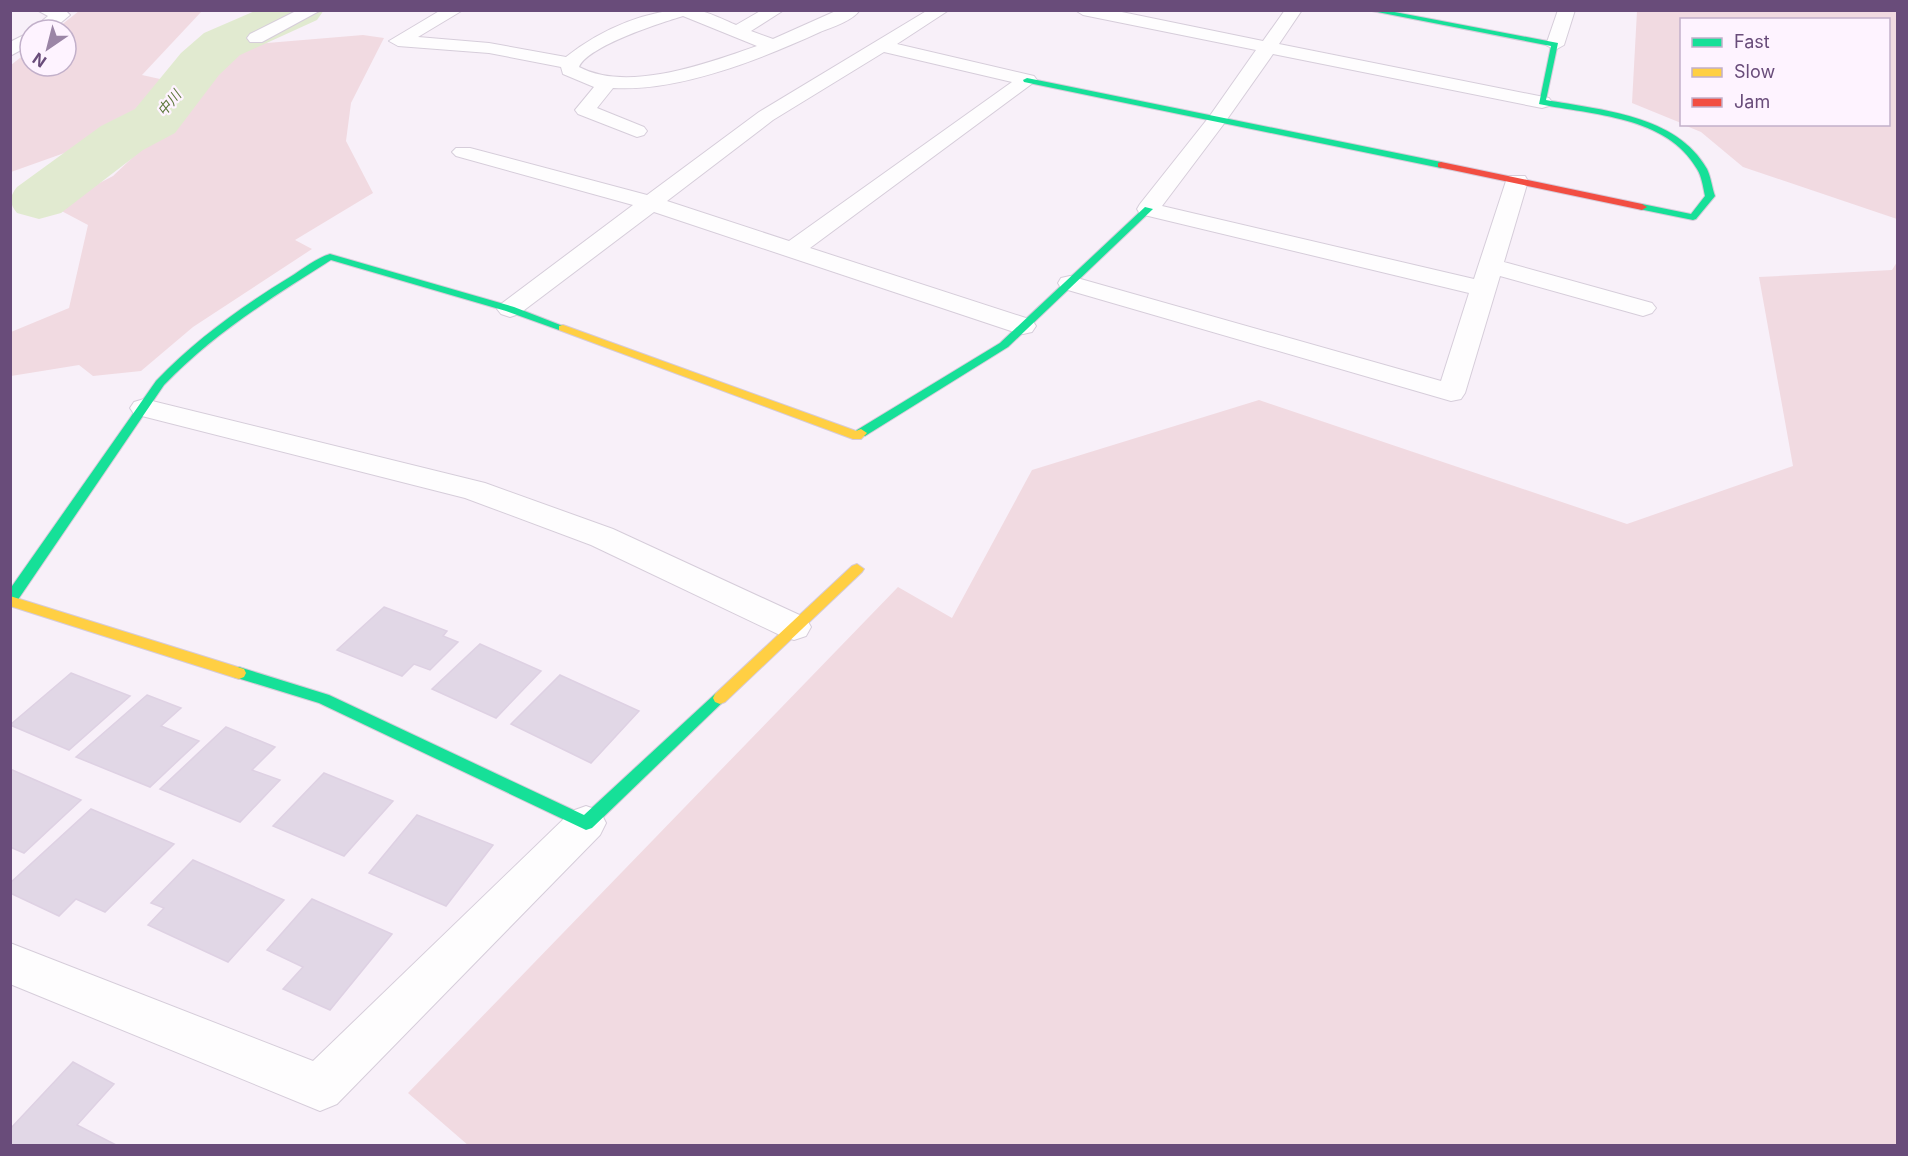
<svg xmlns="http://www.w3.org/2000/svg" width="1908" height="1156" font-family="Inter,'Noto Sans JP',sans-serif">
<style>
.green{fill:#f1dae1}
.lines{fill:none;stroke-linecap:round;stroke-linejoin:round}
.river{fill:#e1ead0;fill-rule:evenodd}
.building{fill:#e1d7e6;stroke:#ded1e3;stroke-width:1.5}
.street-casing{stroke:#d6cdda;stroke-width:2}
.fast-casing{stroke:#d6cbd9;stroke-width:2}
.slow-casing{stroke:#d6cbd9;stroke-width:2}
.jam-casing{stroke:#d6cbd9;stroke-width:2}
.street{fill:#fefdfe;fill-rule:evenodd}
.fast{fill:#16e098;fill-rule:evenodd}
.slow{fill:#ffcf43;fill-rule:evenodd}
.jam{fill:#f24e42;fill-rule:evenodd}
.labels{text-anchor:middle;stroke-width:4.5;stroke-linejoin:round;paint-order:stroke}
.far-water-label{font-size:14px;font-style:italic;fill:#5d783c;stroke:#fef3ff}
</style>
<rect width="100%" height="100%" fill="#f8f0f9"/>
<path class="green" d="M79 11H202L142 75 169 81 136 111 70 151 11 172V65L30 50V66H66V30H55Z
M1637 11H1897V219L1743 167 1701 132 1684 125 1888 124V20H1682L1681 123 1632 103Z
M363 35 384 38 351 103 346 141 373 193 295 240 312 249 193 327 141 371 93 376 79 365 11 376V332L69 308 88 225 54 207 113 176 187 106 226 52 255 44Z
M1897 262V1145L469 1146 408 1093 898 587 952 618 1032 470 1259 400 1627 524 1793 466 1759 277 1892 270Z"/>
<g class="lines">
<path class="river" d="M257 10H324L317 20 240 55 219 75 175 133 143 150 61 213 39 219 17 213C9 203 9 197 17 187L101 126 135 109 181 53 204 33Z"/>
</g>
<path class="building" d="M384 607 447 631 443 636 458 642 430 670 414 664 402 676 337 650Z
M480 644 541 671 496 718 432 689Z
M71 673 130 696 69 750 10 725Z
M560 675 639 711 591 763 511 724Z
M147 695 181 708 161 726 199 741 150 787 76 757Z
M226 727 275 747 252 770 280 780 240 822 160 789Z
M10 769 81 800 24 853 10 847Z
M324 773 393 801 344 856 273 826Z
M91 809 174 844 105 912 76 899 59 916 10 893V883Z
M417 815 493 845 446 906 369 873Z
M193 860 284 900 228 962 148 925 164 908 151 903Z
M312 899 392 934 330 1010 283 989 303 967 267 950Z
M73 1062 114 1084 77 1125 118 1146H10V1129Z"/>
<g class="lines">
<g class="street-casing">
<path id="street" d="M37 10H65L70 15 52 30H31L48 16Z
M298 10H321L262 42H250L247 38 250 34Z
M441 10H463L418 37 489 43 566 57C601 29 651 7 696 10 709 12 724 20 736 25L762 10H784L751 31 773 39 838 10H860C852 21 833 27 820 32 761 59 679 92 613 88L597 108 644 127 647 131 644 135 637 137 578 114 575 110 594 87 563 74 561 67 489 53 398 46 389 41ZM683 16 757 46C708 63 628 93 579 67 588 46 660 23 683 16Z
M928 10H949L897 44 1034 76 1037 80 810 248 1032 320 1036 326 1032 332 1023 334 1014 332 654 212 519 314 510 317 501 314 497 309 501 304 633 205 456 156 452 152 456 148H470L647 195 759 112ZM884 52 1012 82 789 241 667 201 773 120Z
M1075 10H1112L1263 41 1285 10H1302L1279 44 1549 98 1552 102 1549 106 1542 108 1273 54 1223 125 1162 206 1474 279 1506 181 1509 176H1525L1528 181 1504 262 1652 303 1656 308 1652 313 1643 316 1500 276 1465 393 1461 399 1451 401 1061 288 1058 283 1061 278 1070 276 1441 381 1469 293 1140 214 1137 209 1140 204 1209 117 1256 50 1083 15Z
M1558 10H1575L1564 45 1555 50 1546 45Z
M30 32V45L10 56V42Z
M144 399 485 483 613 529 806 618 811 627 806 636 794 640 782 636 591 545 465 498 134 414 130 408 134 402Z
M586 806 600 811 606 823 600 835 337 1104 320 1111 10 984V943L313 1061 572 811Z"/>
</g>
<g class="fast-casing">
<path id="fast" d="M1367 10H1384L1558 43 1546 100C1601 110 1677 115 1707 169 1711 177 1712 188 1715 196L1696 219 1693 220 1639 209V205L1642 204 1691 214 1705 196C1703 187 1702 177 1697 169 1667 116 1592 115 1539 104L1551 46Z
M1027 78 1441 162 1445 165 1441 168 1024 82 1023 80Z
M1145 207 1153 209 1008 347 865 436H857L855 433 857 430 1000 343Z
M330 254 514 307 568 328 567 330H559L506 311 331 260C271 298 213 334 164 385L15 604 10 605V589L156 381C196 339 241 307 290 277 303 269 316 258 330 254Z
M239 667 329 695 584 815 715 694 720 692 725 694 727 698 592 828 586 830 319 703 234 677 232 673 234 669Z"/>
</g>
<g class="slow-casing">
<path id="slow" d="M563 325 856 431 861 429 867 433 861 439H853L559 330V326Z
M857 564 864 569 862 572 725 702 720 704 715 702 713 698 715 694 852 566Z
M10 596 244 669 246 673 244 677 239 679 10 606Z"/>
</g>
<g class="jam-casing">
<path id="jam" d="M1441 162 1642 204 1647 207 1642 210 1438 167V163Z"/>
</g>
<use href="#street" class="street"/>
<use href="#fast" class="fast"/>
<use href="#slow" class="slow"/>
<use href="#jam" class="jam"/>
</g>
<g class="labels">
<g class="far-water-label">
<text transform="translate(169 103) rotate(-51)" y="5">中川</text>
</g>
</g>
<rect width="1908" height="1156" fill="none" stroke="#694c7a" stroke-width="24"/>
<rect x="1680" y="18" width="210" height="108" fill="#fef3ff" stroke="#c2b0ca" stroke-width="1.5"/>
<rect x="1692" y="38" width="30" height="9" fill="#16e098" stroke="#c2b0ca" stroke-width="1.5"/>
<text x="1734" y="48" font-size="18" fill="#694c7a">Fast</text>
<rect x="1692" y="68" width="30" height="9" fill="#ffcf43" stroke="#c2b0ca" stroke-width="1.5"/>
<text x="1734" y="78" font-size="18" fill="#694c7a">Slow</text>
<rect x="1692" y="98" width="30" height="9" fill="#f24e42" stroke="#c2b0ca" stroke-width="1.5"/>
<text x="1734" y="108" font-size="18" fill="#694c7a">Jam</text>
<g transform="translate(48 48) rotate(215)"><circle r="28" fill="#fef3ff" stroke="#c2b0ca" stroke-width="1.5"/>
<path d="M0-4.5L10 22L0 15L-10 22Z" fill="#9b85a6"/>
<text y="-9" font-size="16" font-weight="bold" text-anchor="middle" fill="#694c7a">N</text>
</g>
</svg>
